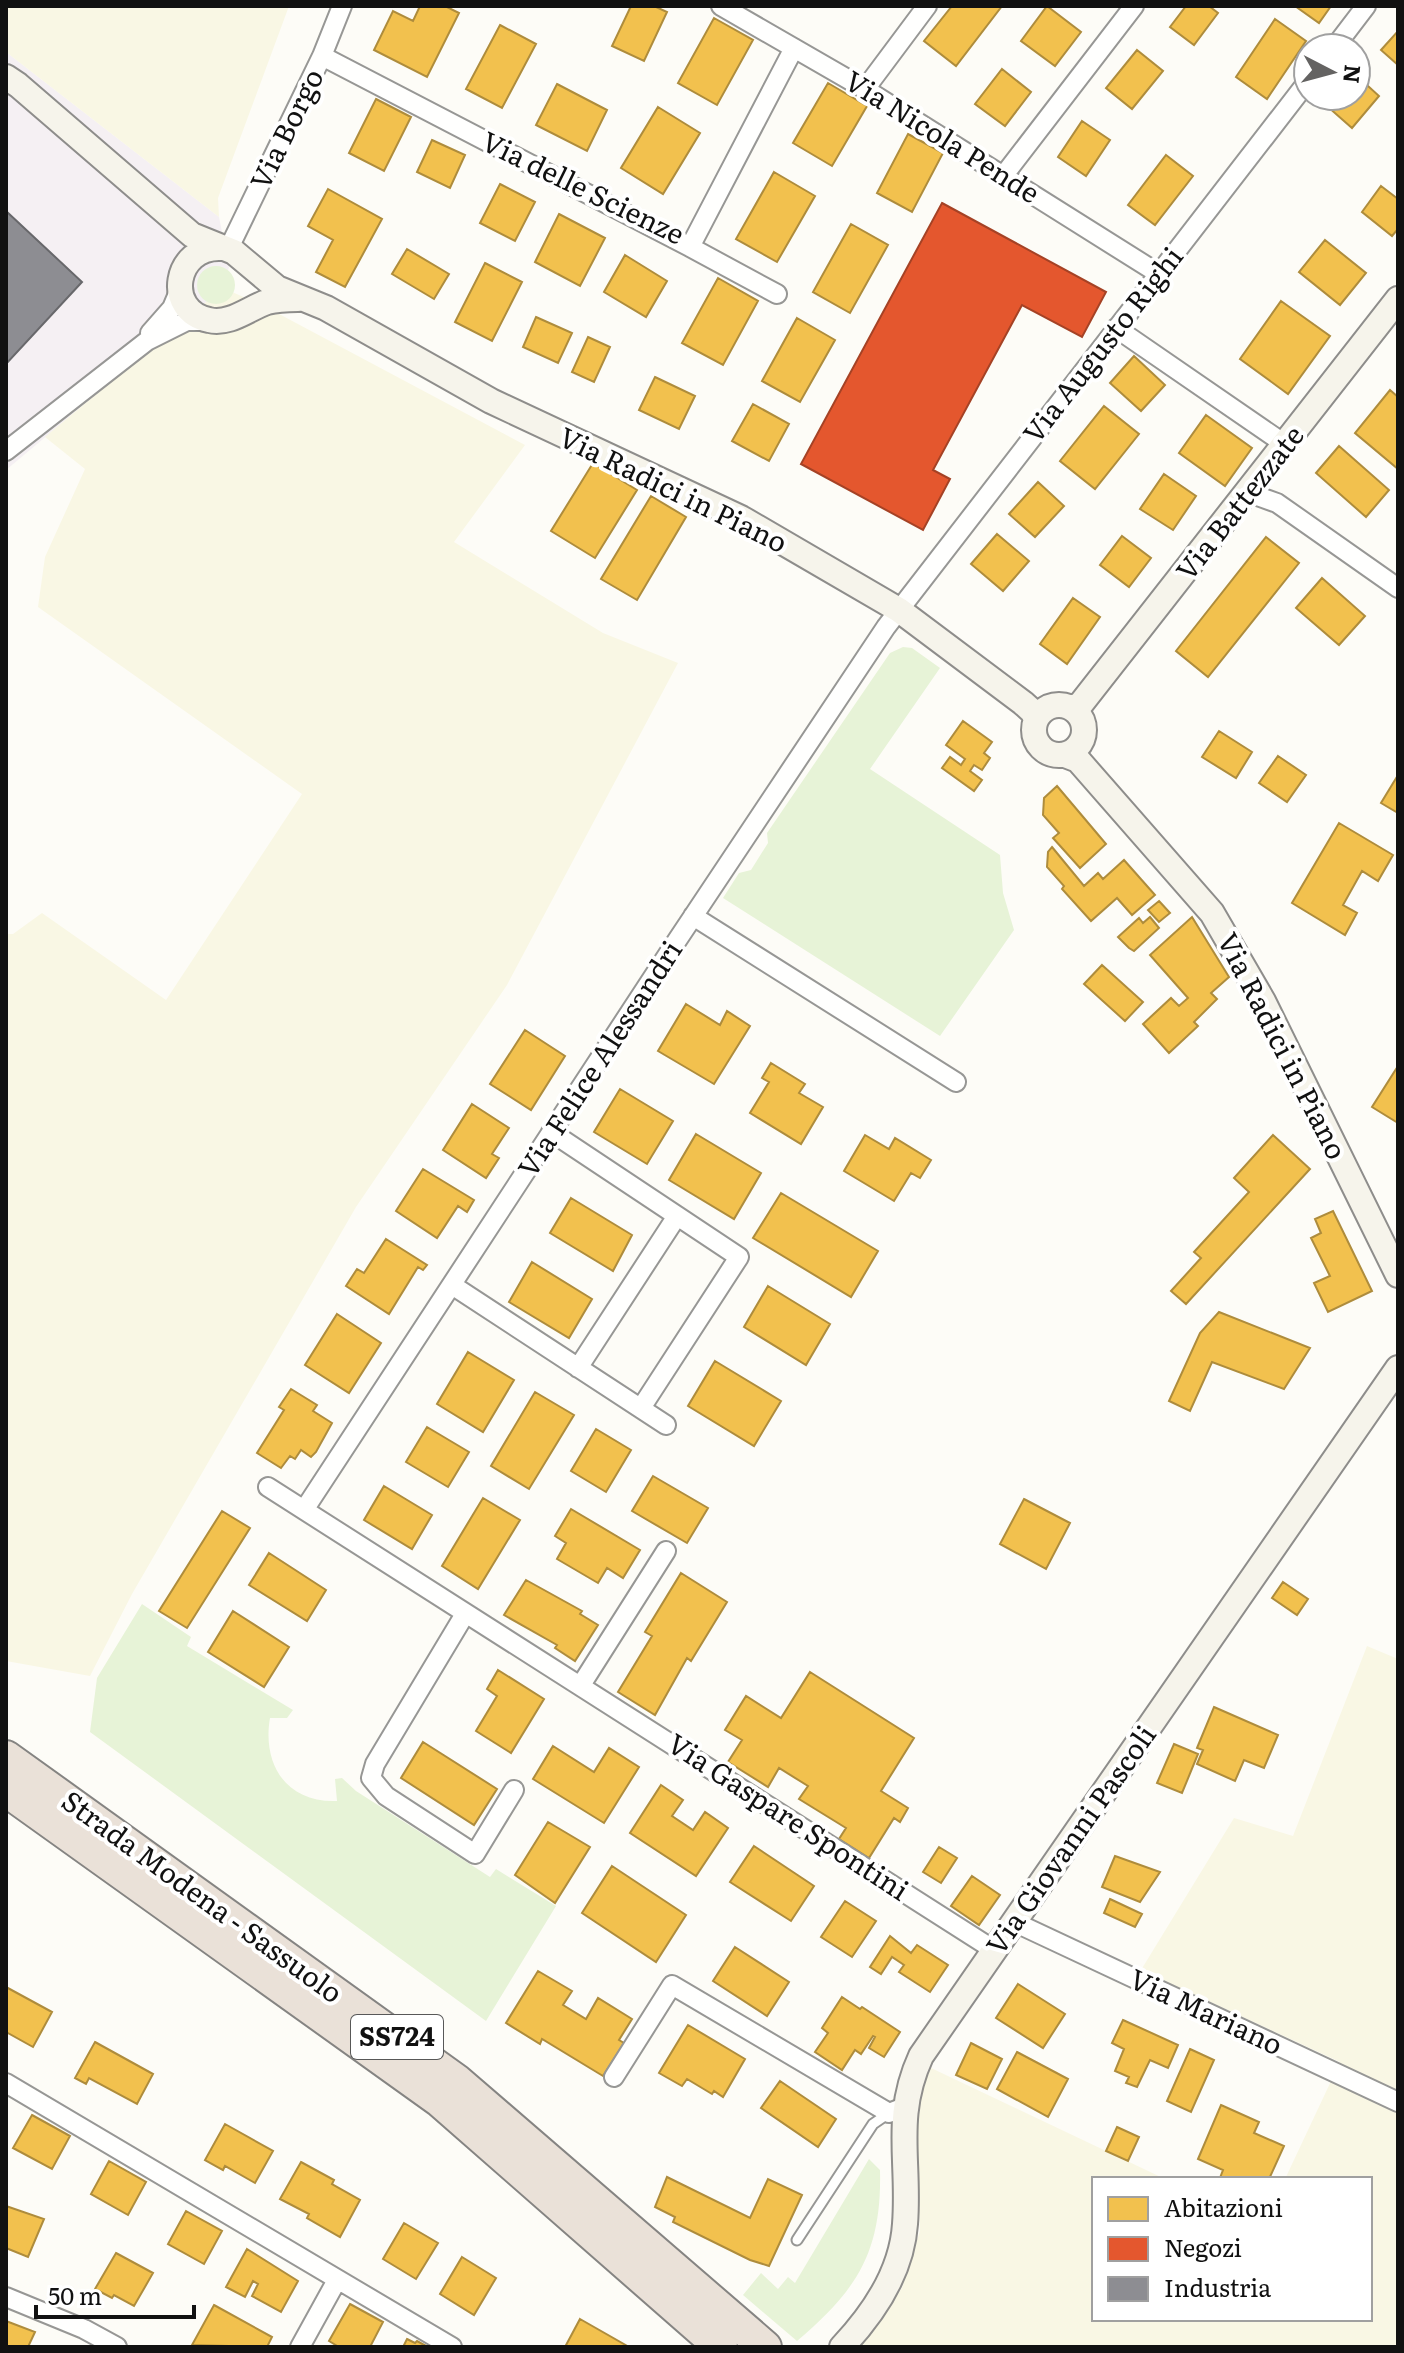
<svg xmlns="http://www.w3.org/2000/svg" width="1404" height="2353" font-family="Literata,serif">
<style>
.industrial{fill:#f5f0f3}
.farmland{fill:#f9f7e4}
.green{fill:#e7f3d7}
.homes{fill:#f2c14e;stroke:#ae8c3c;stroke-width:2}
.shops{fill:#e4572e;stroke:#a54225;stroke-width:2}
.industry{fill:#8d8d92;stroke:#68686b;stroke-width:2}
.lines{fill:none;stroke-linecap:round;stroke-linejoin:round}
.lane-casing{stroke:#979795;stroke-width:13}
.street-casing{stroke:#979795;stroke-width:22}
.secondary-casing{stroke:#8e8d8b;stroke-width:28}
.highway-casing{stroke:#858482;stroke-width:36}
.lane{stroke:#fffffe;stroke-width:9}
.street{stroke:#fffffe;stroke-width:18}
.secondary{stroke:#f6f4eb;stroke-width:24}
.highway{stroke:#eae1d8;stroke-width:32}
.labels{text-anchor:middle;stroke-width:8;stroke-linejoin:round;paint-order:stroke}
.shield{fill:#fff;stroke:#585858;stroke-width:2}
.shield-label{font-size:26px;font-weight:bold;fill:#111}
.street-label{font-size:28px;fill:#111;stroke:#fff}
</style>
<rect width="100%" height="100%" fill="#fdfcf7"/>
<path class="industrial" d="M6 52 219 217 229 267 223 288 6 470Z"/>
<path class="farmland" d="M6 6H289L218 198 219 217 6 52Z
M223 288 266 307 525 445 454 542 603 633 678 663 507 985 356 1207 132 1594 90 1676 6 1661V934H13L42 913 166 1000 302 794 38 607 45 557 85 469 45 437Z
M1367 1646 1398 1659V2347H859L902 2288 920 2231 916 2116 929 2067 1165 2179H1094V2319H1370V2179H1285L1340 2062 1141 1970 1234 1818 1293 1836Z"/>
<path class="green" d="M197 285a19 19 0 1 1 38 0a19 19 0 1 1-38 0Z
M903 647 912 648 940 668 870 769 1000 855 1003 893 1014 930 940 1036 723 898 739 873 751 870 768 843 767 833 890 653Z
M142 1604 191 1637 187 1646 293 1710 287 1718H270C262 1764 286 1803 337 1801L335 1779 342 1778 356 1791 490 1877 496 1869 556 1906 486 2021 90 1732 97 1678Z
M869 2159 880 2170C882 2252 857 2290 797 2341L743 2295 761 2273 778 2289 788 2277 795 2283Z"/>
<path class="homes" d="M420 6H445L459 13 427 77 374 50 393 11 413 21Z
M631 6H654L667 12 644 61 612 46Z
M952 6H1002L956 66 924 41Z
M1047 6 1081 32 1055 66 1021 41Z
M1186 6H1209L1218 13 1194 45 1170 27Z
M1295 6H1331L1319 23Z
M714 18 753 40 717 105 678 83Z
M1275 19 1306 41 1267 99 1236 77Z
M500 25 536 44 502 108 466 89Z
M1398 31V65L1381 50Z
M1137 50 1163 71 1132 109 1106 88Z
M1002 69 1031 92 1005 126 975 104Z
M1356 75 1379 96 1352 128 1328 107 1337 96H1356Z
M828 83 867 106 832 166 793 143Z
M557 84 607 110 587 151 536 125Z
M376 99 411 117 384 171 349 153Z
M658 107 700 133 663 194 621 168Z
M1082 121 1110 140 1086 176 1058 157Z
M908 134 943 153 912 212 877 193Z
M432 140 465 155 450 188 417 172Z
M1166 155 1193 176 1155 225 1128 205Z
M774 172 815 196 777 262 736 239Z
M500 184 535 202 515 241 480 223Z
M1381 186 1398 199V229L1392 236 1362 212Z
M328 189 382 219 345 287 316 272 333 240 308 226Z
M559 214 605 238 580 286 535 262Z
M851 224 888 245 850 313 813 292Z
M1325 240 1366 273 1340 305 1299 272Z
M407 249 449 274 434 299 392 274Z
M625 255 667 281 646 317 604 292Z
M485 263 522 282 492 341 455 322Z
M718 278 758 301 723 365 682 343Z
M1281 301 1330 336 1288 394 1240 359Z
M536 317 572 333 558 363 523 347Z
M797 318 835 340 800 402 762 381Z
M588 337 610 347 594 382 572 372Z
M1134 356 1165 385 1141 411 1110 383Z
M655 377 695 396 679 429 639 410Z
M1390 390 1398 397V469L1355 433Z
M753 404 789 424 769 461 732 441Z
M1104 406 1139 434 1095 489 1060 461Z
M1206 415 1252 448 1225 486 1179 453Z
M1339 446 1389 490 1366 517 1316 473Z
M593 463 637 490 595 558 551 531Z
M1164 474 1196 496 1173 530 1140 509Z
M1038 482 1064 506 1035 537 1009 514Z
M651 496 686 517 637 600 601 579Z
M997 534 1029 561 1003 591 971 564Z
M1122 536 1151 558 1129 587 1100 565Z
M1266 537 1299 563 1208 677 1176 651Z
M1322 578 1365 616 1339 645 1296 608Z
M1073 598 1100 617 1067 664 1040 644Z
M963 721 992 742 984 753 990 758 982 770 974 765 970 771 982 780 974 791 942 768 950 757 961 765 965 759 946 745Z
M1219 731 1252 752 1236 778 1202 757Z
M1278 756 1306 775 1287 802 1259 783Z
M1398 775V813L1381 803Z
M1057 786 1106 844 1080 868 1053 838 1059 833 1043 815 1044 798Z
M1339 823 1393 855 1378 881 1362 871 1343 905 1357 913 1345 935 1292 903Z
M1052 847 1084 886 1098 873 1103 879 1124 860 1155 895 1132 915 1117 898 1091 921 1062 889 1064 886 1047 867 1048 852Z
M1159 901 1170 913 1159 922 1148 910Z
M1150 917 1159 928 1134 951 1129 948 1118 937 1139 918 1143 923Z
M1192 917 1229 977 1211 993 1217 999 1194 1022 1198 1026 1169 1053 1143 1024 1171 998 1179 1006 1188 998 1150 955Z
M1102 965 1143 1002 1125 1021 1084 984Z
M686 1004 720 1025 727 1011 750 1026 714 1084 658 1051Z
M525 1030 565 1056 531 1110 490 1084Z
M771 1063 805 1084 799 1093 823 1107 801 1144 750 1113 769 1082 762 1078Z
M1398 1066V1123L1372 1107Z
M620 1089 673 1121 647 1164 594 1132Z
M472 1104 509 1128 492 1154 499 1158 486 1178 443 1150Z
M696 1134 761 1173 734 1219 669 1180Z
M865 1135 889 1149 895 1138 931 1160 920 1178 911 1173 894 1201 844 1171Z
M1273 1135 1310 1169 1186 1304 1171 1291 1201 1258 1194 1252 1249 1192 1234 1178Z
M423 1169 474 1200 467 1212 458 1206 437 1238 396 1211Z
M781 1193 878 1251 851 1297 753 1238Z
M571 1198 632 1235 613 1271 550 1233Z
M1333 1211 1372 1291 1328 1312 1314 1283 1330 1276 1311 1238 1321 1233 1315 1219Z
M386 1239 427 1265 423 1270 418 1267 389 1314 346 1286 357 1269 364 1273Z
M532 1262 592 1299 569 1338 509 1302Z
M768 1286 830 1324 806 1365 744 1327Z
M1219 1312 1310 1348 1284 1389 1212 1362 1190 1411 1169 1401 1200 1333Z
M337 1314 381 1343 349 1393 305 1365Z
M468 1352 514 1380 483 1432 437 1404Z
M715 1361 781 1401 754 1446 688 1406Z
M291 1389 317 1405 313 1411 332 1423 316 1452 311 1457 301 1450 295 1459 290 1456 281 1468 257 1453 284 1410 279 1407Z
M535 1392 574 1415 529 1489 491 1466Z
M427 1427 469 1452 448 1487 406 1462Z
M596 1429 631 1450 606 1492 571 1471Z
M653 1476 708 1508 687 1543 632 1511Z
M384 1486 432 1515 412 1549 364 1520Z
M483 1498 520 1520 478 1589 442 1566Z
M1024 1499 1070 1523 1046 1569 1000 1544Z
M571 1509 640 1550 623 1578 607 1568 598 1583 557 1559 566 1543 555 1536Z
M222 1511 250 1528 187 1628 159 1611Z
M269 1553 326 1590 307 1621 249 1585Z
M681 1573 727 1602 691 1661 687 1658 655 1715 618 1692 652 1636 645 1632Z
M526 1580 582 1611 580 1614 598 1625 575 1661 555 1648 557 1645 504 1615Z
M1283 1582 1308 1599 1297 1615 1272 1598Z
M233 1611 289 1647 264 1687 208 1652Z
M498 1670 544 1699 511 1753 476 1731 497 1696 487 1689Z
M810 1672 914 1738 881 1791 908 1808 900 1822 894 1818 869 1858 839 1839 846 1828 799 1799 808 1786 779 1768 768 1787 728 1762 742 1740 725 1730 746 1696 781 1718Z
M1214 1707 1278 1735 1264 1768 1244 1760 1235 1781 1197 1764 1203 1750 1197 1748Z
M423 1742 497 1789 474 1825 401 1778Z
M1174 1744 1198 1754 1182 1793 1157 1783Z
M553 1746 594 1772 609 1748 639 1767 604 1823 533 1779Z
M661 1785 683 1800 672 1816 693 1830 705 1812 728 1828 696 1876 630 1833Z
M548 1822 590 1847 555 1903 515 1875Z
M754 1846 814 1886 791 1921 730 1882Z
M939 1847 957 1858 941 1883 923 1872Z
M1115 1856 1160 1872 1140 1902 1102 1887Z
M612 1866 686 1915 656 1962 582 1913Z
M972 1876 1000 1895 979 1925 951 1906Z
M1110 1899 1142 1914 1135 1927 1104 1913Z
M845 1901 876 1921 852 1957 821 1937Z
M890 1936 911 1953 917 1945 948 1965 930 1992 899 1972 904 1965 892 1957 881 1974 870 1967Z
M735 1947 789 1982 767 2016 713 1981Z
M538 1971 572 1991 563 2005 586 2019 598 1998 632 2019 619 2040 624 2043 603 2076 542 2039 540 2044 506 2023Z
M1018 1984 1065 2014 1043 2048 996 2018Z
M6 1987 52 2012 33 2047 6 2032Z
M842 1997 860 2009 862 2007 900 2032 884 2057 869 2048 875 2037 873 2036 861 2054 855 2050 842 2070 815 2052 828 2033 822 2028Z
M1123 2020 1178 2045 1168 2068 1150 2060 1137 2087 1126 2083 1129 2077 1115 2071 1124 2049 1112 2043Z
M688 2025 745 2059 723 2097 714 2091 712 2094 687 2079 682 2086 659 2073Z
M95 2042 153 2074 137 2104 89 2078 86 2084 75 2078Z
M971 2043 1002 2059 987 2089 956 2075Z
M1190 2049 1214 2060 1191 2112 1167 2101Z
M1017 2052 1068 2079 1048 2117 997 2089Z
M780 2081 836 2119 818 2147 761 2108Z
M1221 2105 1259 2122 1254 2133 1284 2146 1269 2179H1223L1220 2178 1223 2170 1198 2159Z
M32 2115 70 2136 52 2169 13 2148Z
M225 2124 273 2151 255 2183 225 2166 223 2170 205 2160Z
M1117 2127 1139 2137 1128 2161 1106 2151Z
M109 2161 146 2182 128 2215 91 2194Z
M301 2162 334 2180 332 2184 360 2200 340 2237 307 2218 309 2214 280 2199Z
M667 2177 750 2218 768 2179 802 2195 769 2266 750 2260 673 2222 675 2217 655 2207Z
M6 2206 44 2219 28 2257 6 2248Z
M186 2211 222 2231 204 2264 168 2244Z
M404 2223 438 2243 416 2279 383 2259Z
M247 2249 298 2281 281 2312 252 2296 258 2284 253 2281 245 2297 226 2287Z
M116 2253 153 2273 134 2306 114 2295 112 2298 95 2289Z
M462 2257 496 2278 474 2315 440 2294Z
M350 2304 383 2322 370 2347H339L329 2341Z
M214 2305 272 2337 267 2347 192 2345Z
M580 2319 629 2347H565Z
M6 2321 35 2332 28 2347H6Z
M407 2339 415 2343 417 2341 428 2347H403Z"/>
<path class="shops" d="M942 203 1106 292 1082 337 1022 305 933 470 950 479 923 530 801 464Z"/>
<path class="industry" d="M6 211 82 282 6 364Z"/>
<g class="lines">
<g class="lane-casing">
<path id="lane" d="M797 2240 873 2124 889 2113"/>
</g>
<g class="street-casing">
<path id="street" d="M721 6 865 89 1159 274
M1334 48 1366 6
M322 56 690 247 794 48
M865 89 927 6
M1004 175 1134 6
M690 247 777 294
M228 250 322 56 342 6
M1116 328 1286 445
M150 333 172 308 180 289
M6 451 147 341 187 321H208
M1249 493 1277 503 1398 588
M693 916 956 1082
M551 1132 739 1257 641 1408
M452 1285 666 1425
M578 1368 677 1216
M268 1487 994 1950
M304 1510 678 939 886 627 1308 81
M465 1614 375 1764 371 1778 386 1796 475 1854 514 1790
M581 1685 666 1551
M1014 1922 1398 2102
M614 2077 672 1985 889 2113 904 2107
M6 2083 452 2347
M6 2297 84 2329 117 2347
M300 2347 337 2280"/>
</g>
<g class="secondary-casing">
<path id="secondary" d="M6 77 18 85 192 235 234 252 277 288 326 308 491 401 741 518 899 610 1023 703 1033 712 1036 720
M221 248C174 246 164 311 209 320 230 325 249 308 267 302 278 299 288 299 298 299
M1034 730a25 25 0 1 1 50 0a25 25 0 1 1-50 0Z
M1071 708 1080 705 1398 299
M1065 755 1078 760 1212 913 1263 1001 1398 1275
M842 2347C874 2313 902 2272 905 2224 910 2161 893 2117 921 2056L1398 1368"/>
</g>
<g class="highway-casing">
<path id="highway" d="M6 1757 457 2081 765 2347
M6 1790 439 2100 721 2347"/>
</g>
<use href="#lane" class="lane"/>
<use href="#street" class="street"/>
<use href="#secondary" class="secondary"/>
<use href="#highway" class="highway"/>
</g>
<g class="labels">
<rect class="shield" x="351" y="2015" width="92" height="44" rx="6"/>
<g class="shield-label">
<text x="397" y="2046">SS724</text>
</g>
<g class="street-label">
<text transform="translate(287 129) rotate(-64)" y="10">Via Borgo</text>
<text transform="translate(942 137) rotate(32)" y="10">Via Nicola Pende</text>
<text transform="translate(583 188) rotate(26)" y="10">Via delle Scienze</text>
<text transform="translate(1103 345) rotate(-52)" y="10">Via Augusto Righi</text>
<text transform="translate(673 490) rotate(26)" y="10">Via Radici in Piano</text>
<text transform="translate(1240 503) rotate(-52)" y="10">Via Battezzate</text>
<text transform="translate(1282 1046) rotate(63)" y="10">Via Radici in Piano</text>
<text transform="translate(600 1059) rotate(-57)" y="10">Via Felice Alessandri</text>
<text transform="translate(788 1817) rotate(33)" y="10">Via Gaspare Spontini</text>
<text transform="translate(1071 1840) rotate(-55)" y="10">Via Giovanni Pascoli</text>
<text transform="translate(202 1897) rotate(36)" y="10">Strada Modena - Sassuolo</text>
<text transform="translate(1206 2012) rotate(25)" y="10">Via Mariano</text>
</g>
</g>
<rect width="1404" height="2353" fill="none" stroke="#111111" stroke-width="16"/>
<rect x="1092" y="2177" width="280" height="144" fill="#ffffff" stroke="#a0a0a0" stroke-width="2"/>
<rect x="1108" y="2197" width="40" height="24" fill="#f2c14e" stroke="#a0a0a0" stroke-width="2"/>
<text x="1164" y="2217" font-size="24" fill="#111111">Abitazioni</text>
<rect x="1108" y="2237" width="40" height="24" fill="#e4572e" stroke="#a0a0a0" stroke-width="2"/>
<text x="1164" y="2257" font-size="24" fill="#111111">Negozi</text>
<rect x="1108" y="2277" width="40" height="24" fill="#8d8d92" stroke="#a0a0a0" stroke-width="2"/>
<text x="1164" y="2297" font-size="24" fill="#111111">Industria</text>
<g transform="translate(1332 72) rotate(96)"><circle r="38" fill="#ffffff" stroke="#a0a0a0" stroke-width="2"/>
<path d="M0-6L14 30L0 20L-14 30Z" fill="#646362"/>
<text y="-12" font-size="22" font-weight="bold" text-anchor="middle" fill="#111111">N</text>
</g>
<path d="M36 2305v12h158v-12" fill="none" stroke="#111111" stroke-width="4"/>
<text x="48" y="2305" font-size="24" fill="#111111" stroke="#ffffff" stroke-width="6" paint-order="stroke">50 m</text>
</svg>
